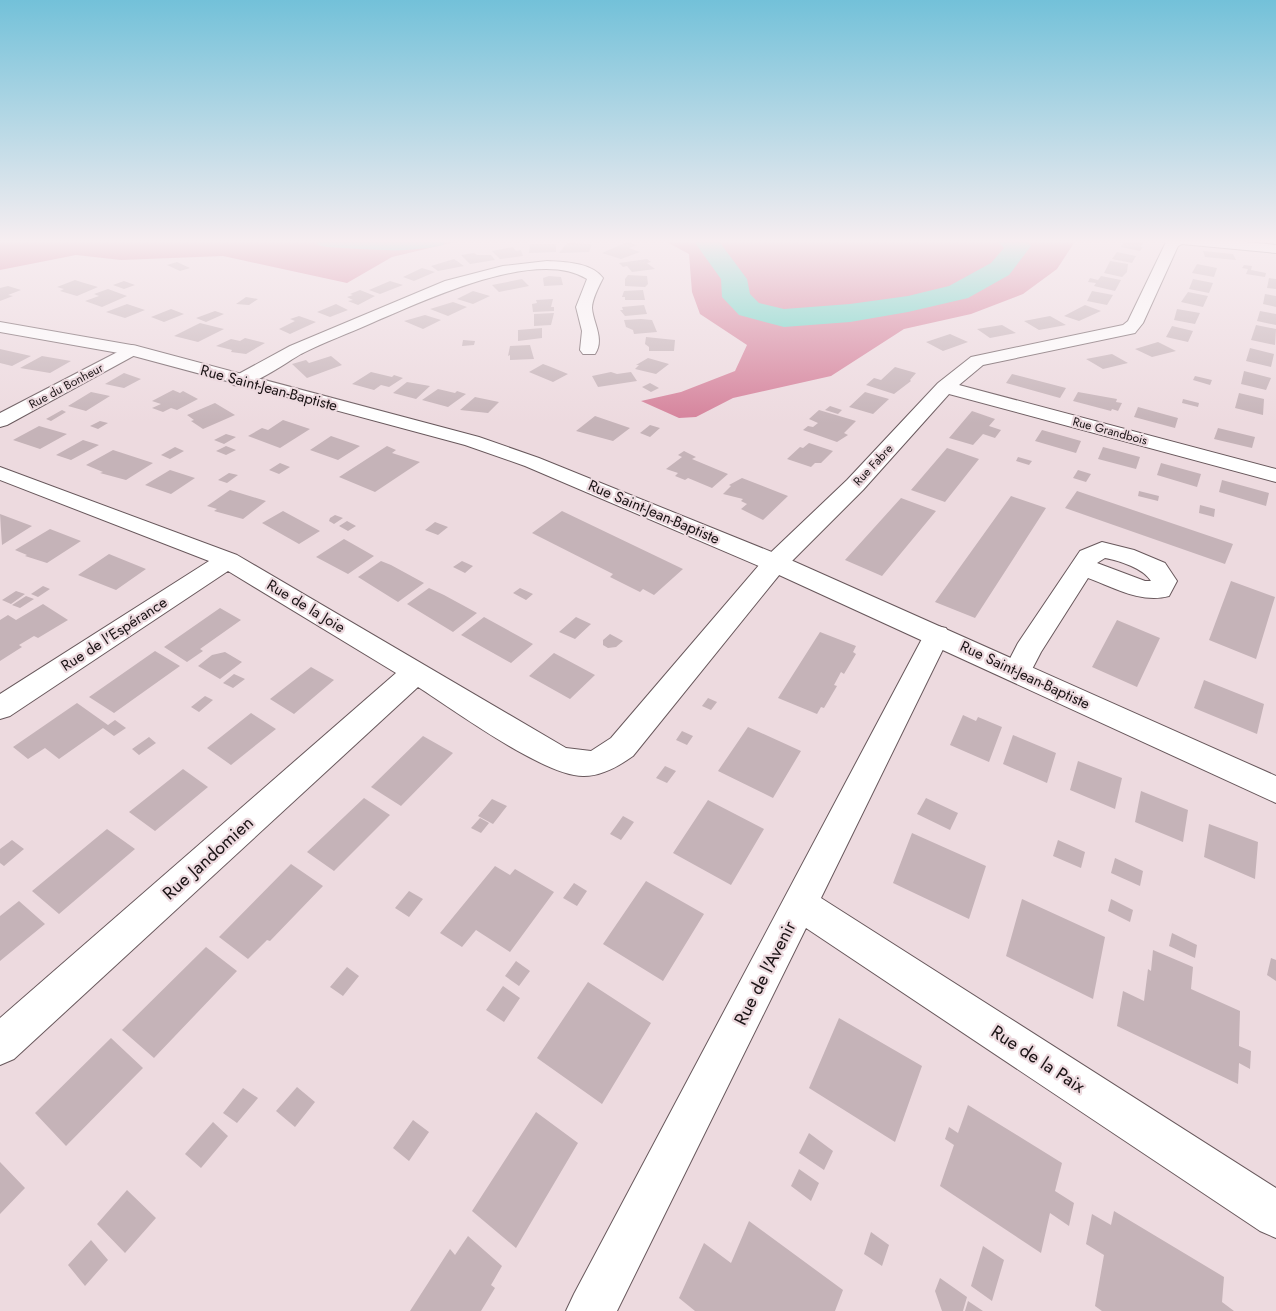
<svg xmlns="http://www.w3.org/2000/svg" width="1276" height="1311" font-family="Jost,sans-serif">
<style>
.forest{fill:#d5829b}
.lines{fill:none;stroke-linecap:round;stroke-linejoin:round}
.river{fill:#63d4c3;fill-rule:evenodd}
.building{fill:#c5b3b8}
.street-casing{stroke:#68585c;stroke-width:2}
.secondary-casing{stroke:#68585c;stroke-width:2}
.street{fill:#fff;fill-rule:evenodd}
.secondary{fill:#fff;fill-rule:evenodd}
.labels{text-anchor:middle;stroke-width:4.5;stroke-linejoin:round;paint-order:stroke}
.far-street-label{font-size:12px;fill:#191214;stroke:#eddadf}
.street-label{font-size:15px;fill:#191214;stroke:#eddadf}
.near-street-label{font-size:18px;fill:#191214;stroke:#eddadf}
</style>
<rect width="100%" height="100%" fill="#eddadf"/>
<path class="forest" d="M0 240H463L392 257 347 283 223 256 121 260 76 255 0 270Z
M663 240H1076L1057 269 1023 294 971 314 904 329 831 376 733 398 696 417 679 418 641 401 681 392 735 371 747 345 700 314 692 292 689 254Z"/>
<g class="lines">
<path class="river" d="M315 240H446L443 245C406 254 365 249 327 247L318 245Z
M693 240H718L747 279 750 294 759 303 784 309 850 304 908 296 949 286 991 263 1004 248 997 240H1026L1031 246 1009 275 968 298 908 312 850 322 784 327 739 315 722 297 721 279Z"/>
</g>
<path class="building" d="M1119 240 1137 241 1143 243 1141 247H1143L1140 251 1121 247 1123 243 1118 242Z
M627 242 637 245 629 248 640 252 621 259 602 253Z
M567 243 592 244 589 252 559 253Z
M530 244H556V252L529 253Z
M513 247 516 251 521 250 523 256 500 259 492 251Z
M1203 251 1233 254 1236 260 1205 257Z
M1117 252 1136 256 1132 263 1112 259Z
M474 253 477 255H491L495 260 470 264 461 255Z
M454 259 464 266 438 271 431 266Z
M647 259 651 262 647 263 655 269 632 272 627 266 623 267 619 263Z
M1110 261 1128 264 1127 272 1122 277 1104 273Z
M177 262 190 268 180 271 167 265Z
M1197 264 1217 268 1214 277 1192 273Z
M1244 265 1252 266 1251 270 1266 273 1265 277 1246 274 1248 269 1242 268Z
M422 268 435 272 414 281 403 277Z
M628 275 647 276 648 284 645 287 625 286V279Z
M549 276 561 277 563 285 544 286 543 278Z
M1101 276 1121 280 1115 291 1094 286 1096 283 1088 282 1090 278 1098 280Z
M1269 278 1276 279V289L1267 288Z
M522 279 529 286 499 292 492 285Z
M1193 279 1213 283 1209 293 1189 289Z
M75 280 81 282 98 287 77 296 60 291 64 289 57 287Z
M124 281 135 285 124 289 113 285Z
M390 281 403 285 380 294 369 290Z
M8 286 21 290 8 295 13 296 0 301V288Z
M108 289 127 296 102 307 85 301 99 296 94 294Z
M360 290 375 296 358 305 348 301 353 300 347 297 353 295 350 294Z
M643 290 645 300H625V297H622L624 291Z
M473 291 490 296 473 304 457 299Z
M1092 291 1113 295 1107 305 1087 301Z
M1188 292 1208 296 1203 307 1181 302Z
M1265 294 1276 296V307L1263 304Z
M246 297 258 299 249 305 236 304Z
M553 299 551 307H554V311L533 312 532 304 537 303 536 300Z
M453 302 467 307 448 316 430 309Z
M127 304 145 310 125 318 106 312Z
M336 304 348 310 330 317 317 312Z
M644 305 647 314 625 316 620 310H623L622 307Z
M1085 305 1101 311 1079 321 1064 316Z
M171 309 184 314 164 322 151 317Z
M1177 309 1200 313 1195 324 1174 320Z
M215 311 224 314 206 322 196 318Z
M1260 311 1276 314V325L1257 321Z
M554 313 551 325 534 326V314Z
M425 315 441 320 423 329 404 321Z
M299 316 316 322 290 334 279 329 295 321 290 319Z
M1050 316 1066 325 1039 330 1024 321Z
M641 319 652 320 657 332 634 334 633 330 626 327 624 320Z
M200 323 224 329 198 342 174 336Z
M1002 325 1016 333 990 338 977 329Z
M1256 325 1276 329 1275 345 1251 340Z
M1172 326 1193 331 1188 342 1166 337Z
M542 328V338L518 341V330Z
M950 334 968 342 943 351 926 342Z
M646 337 675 340 674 351H649V347L645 344Z
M245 338 265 343 246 354 231 352 232 350 216 346 231 339 240 341Z
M463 340 475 341 474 345 462 346Z
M1158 342 1176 351 1152 357 1135 349Z
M530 345 534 359 510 360V355L508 356 510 346Z
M1250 348 1274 354 1271 367 1246 361Z
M0 349 31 356 12 366 0 363Z
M1112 354 1128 363 1103 369 1086 359Z
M42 356 71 361 50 373 20 368Z
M331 356 342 365 307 378 292 364 306 360 309 363Z
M648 358 669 364 656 374 635 369 639 365H636Z
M543 364 551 367 568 374 553 382 529 372Z
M895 367 916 373 910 380 911 381 894 394 866 385 874 378 881 380Z
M1244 371 1271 378 1266 390 1241 384Z
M371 372 392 377 394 375 403 378 389 387 381 385 374 390 352 384Z
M611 372 617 374 631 372 637 381 598 387 592 376Z
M124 373 141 379 124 388 105 384Z
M1012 374 1066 388 1060 398 1006 383Z
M1195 376 1212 380 1210 385 1193 380Z
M407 382 430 386 416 399 393 393Z
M650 383 659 388 651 392 642 387Z
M438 389 455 393 457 391 466 394 448 407 422 400Z
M173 390 180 393 183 391 198 399 177 410 171 408 163 412 152 408 161 404 152 401Z
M91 392 110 396 86 411 68 406Z
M865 392 889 399 873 414 849 407Z
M1078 392 1117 399 1116 402 1122 403 1118 411 1112 409 1111 411 1073 401Z
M1239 393 1264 399 1263 415 1235 408Z
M475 397 499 402 488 413 460 410Z
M1183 399 1199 403 1198 407 1182 403Z
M215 403 235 415 203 429 191 421 194 420 187 415Z
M830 406 842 410 838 414 825 410Z
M1138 407 1178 418 1175 428 1134 417Z
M62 410 66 412 51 421 46 419Z
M819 410 856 421 844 433 848 435 837 442 803 430 808 426 813 427 818 423 809 419Z
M972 411 995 419 989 426 1001 430 995 438 983 434 973 445 949 438Z
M595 416 630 428 613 441 576 431Z
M283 420 310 429 280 448 248 436 262 428 268 430Z
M100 421 108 423 98 429 90 426Z
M650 425 660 428 650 437 640 433Z
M39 426 67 434 40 449 13 440Z
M1218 428 1255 437 1252 448 1214 439Z
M1042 430 1081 441 1076 453 1035 441Z
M226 434 236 437 224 444 214 440Z
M331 436 360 446 338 460 310 450Z
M83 440 99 445 71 460 56 455Z
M809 443 833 451 821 463H815L811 467 787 459 800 447 803 448Z
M226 446 236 450 226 455 216 451Z
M387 446 396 450 392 453 420 462 375 492 339 477Z
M175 447 184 451 170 459 161 455Z
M1103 447 1140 457 1136 469 1098 459Z
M947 448 979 459 945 502 911 490Z
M113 450 153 463 126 480 100 473 103 472 86 465Z
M684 451 696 457 692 459 728 474 712 488 688 478 685 480 675 476 678 473 666 469 682 457 678 455Z
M1018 457 1032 461 1029 465 1016 461Z
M280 463 290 467 279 474 269 470Z
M1161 463 1201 474 1197 487 1157 475Z
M170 470 195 478 171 494 145 485Z
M1078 470 1091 474 1086 482 1073 478Z
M229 473 238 475 227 483 218 480Z
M742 478 788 496 763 520 741 509 747 504 741 501 743 499 723 494 731 486 729 485Z
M1222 480 1269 493 1266 506 1219 492Z
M230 490 266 501 243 519 214 511 217 509 207 506Z
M1077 491 1233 544 1225 564 1065 508Z
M1139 491 1159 496 1158 501 1138 496Z
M1011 496 1046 508 975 618 935 602Z
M901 498 936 511 882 576 845 560Z
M1200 505 1215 509 1214 517 1199 513Z
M283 511 320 531 299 544 262 523Z
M562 511 683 569 654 595 643 589 640 592 610 577 613 574 532 533Z
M0 514 32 526 2 545Z
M335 515 343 518 334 524 329 521 330 518Z
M347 521 356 526 348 531 339 526Z
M435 522 448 527 438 535 425 530Z
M50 529 81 541 47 563 25 556 27 555 15 550Z
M344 539 374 556 348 574 316 557Z
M109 554 146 569 116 590 78 575Z
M381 561 391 565 424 583 398 602 358 577Z
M462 561 473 566 465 573 453 567Z
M1231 581 1275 597 1256 659 1209 640Z
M43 586 50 589 38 597 31 594Z
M429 588 444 595 477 613 453 632 407 604Z
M520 588 533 594 526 600 513 593Z
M16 591 25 594 11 604 2 600Z
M26 596 34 599 20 608 12 605Z
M43 604 68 620 38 638 34 636 19 645 22 647 0 661V620L8 615 16 620Z
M220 608 241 620 200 649 203 651 187 662 164 647Z
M484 617 533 644 511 663 461 635Z
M576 617 591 624 575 639 559 632Z
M1117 620 1160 638 1137 687 1092 667Z
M820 632 856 646 853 652 856 654 844 674 841 672 834 685 837 686 824 708 821 707 817 714 778 698Z
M610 634 623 641 616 647 608 648 603 645V640Z
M155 651 180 666 114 713 89 697Z
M225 652 242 662 220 679 198 666 212 655Z
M554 653 595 675 570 699 529 676Z
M311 667 334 680 294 714 270 699Z
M234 674 245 679 233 688 223 683Z
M1204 680 1264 704 1257 734 1194 708Z
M205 696 213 700 199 712 191 707Z
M708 698 717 702 711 710 702 706Z
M77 703 108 725 115 720 126 728 114 736 103 728 59 759 45 748 28 759 13 747Z
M251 713 276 729 231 765 207 748Z
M963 715 976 721 978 717 1002 727 989 762 950 745Z
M748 727 801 751 773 798 718 771Z
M682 731 693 736 687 745 676 740Z
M1013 735 1056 753 1047 783 1003 764Z
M423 736 453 753 401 806 371 787Z
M149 737 156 743 139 755 132 749Z
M1078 761 1122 778 1115 809 1070 790Z
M665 766 676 771 667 783 656 778Z
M183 769 208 787 155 831 129 812Z
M1141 791 1188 810 1183 842 1135 822Z
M364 798 390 815 334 871 307 852Z
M926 798 958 813 950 830 917 814Z
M492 799 507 806 493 824 478 816Z
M708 800 764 829 731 885 673 853Z
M623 816 634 822 621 840 610 834Z
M480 818 489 823 481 833 471 828Z
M1209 824 1258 842 1255 879 1204 857Z
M107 829 135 849 59 914 32 891Z
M912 833 986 866 969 919 893 883Z
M12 840 24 849 4 866 0 863V849Z
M1058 840 1085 852 1081 868 1053 856Z
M1115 858 1143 871 1140 886 1111 873Z
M291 864 323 886 270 941 267 940 248 959 219 937Z
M495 866 510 875 515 869 554 892 510 952 476 930 462 947 440 933Z
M646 881 704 914 663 981 603 944Z
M574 883 587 891 577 906 563 898Z
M409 891 423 899 409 917 395 908Z
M1022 899 1105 937 1093 999 1006 956Z
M1111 899 1133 910 1130 922 1108 911Z
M19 901 45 924 0 961V916Z
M1172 933 1197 945 1195 958 1169 946Z
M206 947 237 971 154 1058 122 1030Z
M1153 950 1193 967 1191 989 1240 1011 1239 1046 1251 1051 1250 1069 1239 1063 1238 1084 1117 1026 1123 991 1144 1001 1148 969 1151 971Z
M1271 958 1276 960V981L1267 975Z
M516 961 530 971 519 986 505 976Z
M347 967 359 976 343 996 330 987Z
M588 982 651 1023 602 1104 537 1058Z
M503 986 520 998 504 1022 486 1010Z
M839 1018 922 1066 895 1142 809 1088Z
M111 1038 143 1068 66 1146 35 1113Z
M297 1087 315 1102 295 1127 276 1111Z
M243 1088 258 1098 237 1123 223 1113Z
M968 1105 1062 1163 1055 1191 1074 1203 1069 1226 1050 1213 1041 1253 940 1186 954 1145 945 1139 949 1127 958 1133Z
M536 1112 578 1143 516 1248 472 1211Z
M413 1120 429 1132 409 1161 393 1148Z
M213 1122 228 1136 201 1168 185 1154Z
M809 1133 833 1151 824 1170 799 1153Z
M0 1162 25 1188 0 1214Z
M799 1169 819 1183 811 1201 791 1186Z
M127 1190 156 1218 125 1253 97 1224Z
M1114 1211 1224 1277 1222 1302 1234 1311H1102L1095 1306 1104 1255 1086 1244 1092 1214 1111 1225Z
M749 1221 843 1290 835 1311H695L679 1298 704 1243 731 1263Z
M871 1232 889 1245 882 1266 864 1254Z
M468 1236 502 1266 491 1285 495 1288 481 1311H410L450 1249 455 1255Z
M91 1240 108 1260 85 1286 68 1265Z
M983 1246 1004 1260 992 1301 971 1286Z
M940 1278 967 1297 963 1311H942L935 1291Z
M968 1301 983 1311H965Z"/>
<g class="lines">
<g class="street-casing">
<path id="street" d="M1167 240H1224L1276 245V253L1182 244 1178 246 1143 323 1135 333 983 365 959 385 1276 469V482L949 394 863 490 784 569 633 756C619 766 602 776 584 776 545 777 454 710 418 687L14 1059 0 1065V1018L396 673 228 571 10 716 0 719V694L209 561 0 480V467L237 555 566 748 591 751 611 738 766 557 847 480 938 383 971 357 1123 325 1128 321Z
M547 261C564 262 591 262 603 278 599 286 592 299 592 308 593 323 605 339 595 354H583L580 350 582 331 576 307 587 279C536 247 424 301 374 322 350 333 324 342 301 354 285 363 251 389 233 385L231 381 233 377 290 346 445 281 503 266Z
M131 345 137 346 140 350 137 354 7 425 0 427V413Z
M1102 542 1134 550 1165 563 1177 581 1169 596C1141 604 1113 587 1088 578L1041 652 1027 679 1017 682 1007 679 1003 672 1018 643 1080 551ZM1105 558C1120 561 1143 568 1151 581H1145L1097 563Z
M937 626 946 628 950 635 821 898 1276 1188V1238L1260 1231 806 928 617 1311H566L574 1294 924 635 928 628Z"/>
</g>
<g class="secondary-casing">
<path id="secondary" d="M0 322 137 346 479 437 539 458 784 557 1276 776V803L766 569 525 466 465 445 130 355 0 332Z"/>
</g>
<use href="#street" class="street"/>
<use href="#secondary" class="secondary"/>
</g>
<linearGradient id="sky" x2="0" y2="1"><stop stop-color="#73c1d9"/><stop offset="0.57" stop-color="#f7eef1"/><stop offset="1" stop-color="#f7eef1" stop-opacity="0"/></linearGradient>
<rect width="1276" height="423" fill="url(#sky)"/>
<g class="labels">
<g class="far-street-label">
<text transform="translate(66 386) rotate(-28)" y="4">Rue du Bonheur</text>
<text transform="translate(1110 431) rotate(15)" y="4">Rue Grandbois</text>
<text transform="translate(873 465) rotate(-47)" y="4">Rue Fabre</text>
</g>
<g class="street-label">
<text transform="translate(269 388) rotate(15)" y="5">Rue Saint-Jean-Baptiste</text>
<text transform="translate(654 512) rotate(23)" y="5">Rue Saint-Jean-Baptiste</text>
<text transform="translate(306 606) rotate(31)" y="5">Rue de la Joie</text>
<text transform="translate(114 634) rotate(-33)" y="5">Rue de l'Espérance</text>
<text transform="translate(1025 675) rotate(25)" y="5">Rue Saint-Jean-Baptiste</text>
</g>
<g class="near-street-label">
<text transform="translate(208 858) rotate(-42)" y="6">Rue Jandomien</text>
<text transform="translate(765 973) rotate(-63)" y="6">Rue de l'Avenir</text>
<text transform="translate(1038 1059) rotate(33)" y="6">Rue de la Paix</text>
</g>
</g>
</svg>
